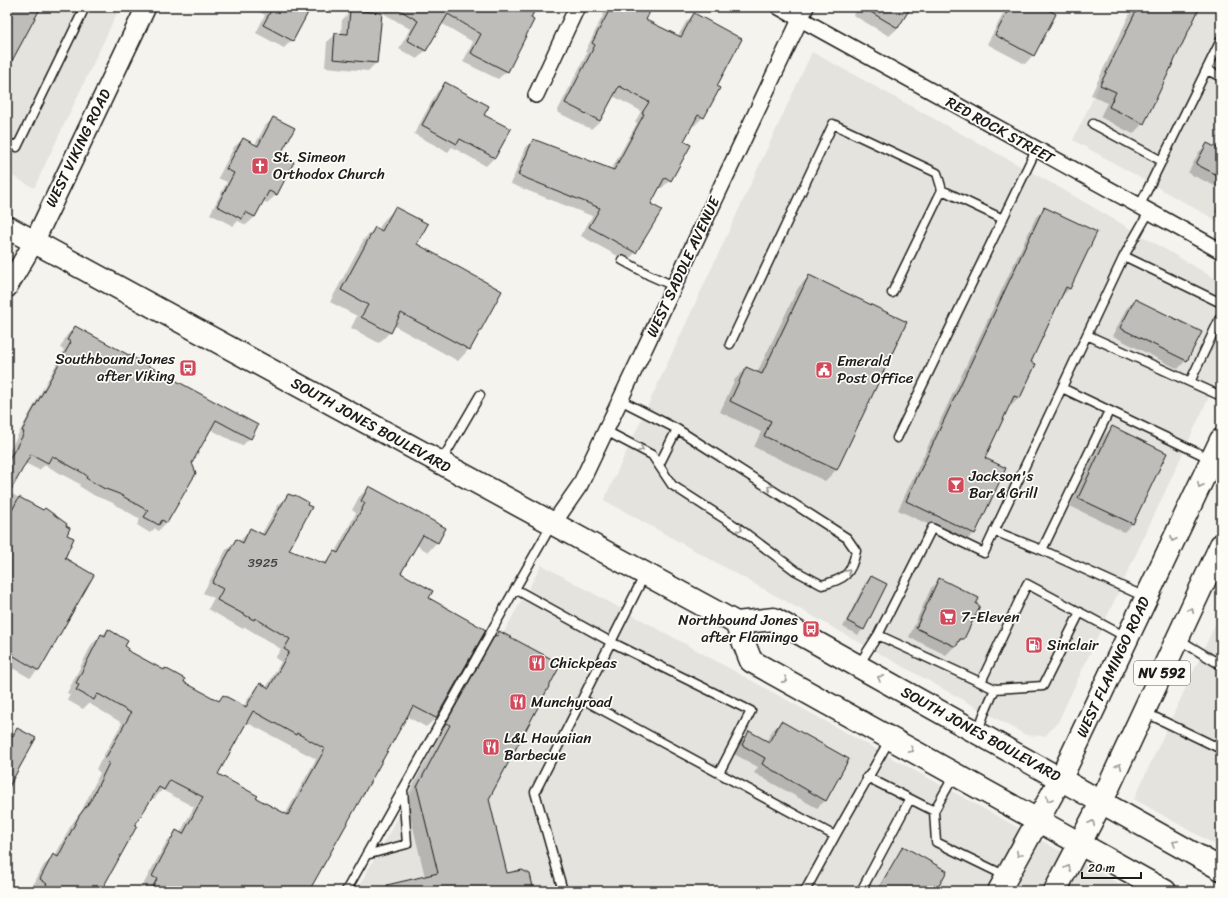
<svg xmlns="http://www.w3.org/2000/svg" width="1228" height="898" font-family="Sriracha,sans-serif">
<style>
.built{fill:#e4e3de}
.shadow{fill:#0003;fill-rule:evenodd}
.building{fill:#bebdba;stroke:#1c1c1c;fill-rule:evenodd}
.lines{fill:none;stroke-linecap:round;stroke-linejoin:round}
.service-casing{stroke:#1c1c1c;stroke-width:11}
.minor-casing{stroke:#1c1c1c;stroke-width:18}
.tertiary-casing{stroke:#1c1c1c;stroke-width:22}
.primary-casing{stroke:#1c1c1c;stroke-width:25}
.service{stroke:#fdfcf7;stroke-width:8}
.minor{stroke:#fdfcf7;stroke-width:15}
.tertiary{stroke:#fdfcf7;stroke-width:19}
.primary{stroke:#fdfcf7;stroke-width:22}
.oneway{stroke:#989794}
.labels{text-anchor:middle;stroke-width:3.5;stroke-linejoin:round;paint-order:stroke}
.number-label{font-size:13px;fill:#444}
.shield{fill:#fdfcf7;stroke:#605f5e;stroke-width:1}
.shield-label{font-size:14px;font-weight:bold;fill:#1c1c1c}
.street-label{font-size:15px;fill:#1c1c1c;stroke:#fdfcf7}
.poi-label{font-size:15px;fill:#1c1c1c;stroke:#fdfcf7;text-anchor:start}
</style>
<rect width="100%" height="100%" fill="#f4f3ee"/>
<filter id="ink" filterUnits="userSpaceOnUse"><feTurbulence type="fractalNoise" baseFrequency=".025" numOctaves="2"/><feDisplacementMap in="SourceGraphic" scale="8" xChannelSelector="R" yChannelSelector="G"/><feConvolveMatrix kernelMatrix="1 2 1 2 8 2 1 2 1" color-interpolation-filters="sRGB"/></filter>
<g filter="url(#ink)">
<path class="built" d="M7 7H120L34 188 7 173Z
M1137 7H1221V223L1073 140Z
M812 52 1055 185 1221 282V371L1058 722 1045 736 1026 735 604 500Z
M542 565 1133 891H356Z
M1221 612V848L1134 799Z"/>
<path class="shadow" d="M251 7H310L292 40 284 48 256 33 265 15Z
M386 7H535L507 71 498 79 463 62 473 42 441 23 425 51 417 59 399 49 410 29 383 13Z
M607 7H651L645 20 678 36 686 22 694 14 716 87 703 117 694 126 692 124 683 141 670 180 662 188 659 187 649 205 660 211 636 252 627 261 581 236 592 216 511 184 525 148 533 140 611 170 637 123 635 122 641 111 613 96 600 121 591 129 557 112 587 53 585 52Z
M857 7H910L898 28 889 36 853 15Z
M1007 7H1041L1033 55 1025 64 987 44Z
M1133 7H1199L1143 123 1133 134 1100 117 1107 103 1091 95Z
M351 11 376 63 368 71 325 67 327 42 336 34H341L342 20Z
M445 84 482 116 494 158 486 166 452 147 448 152 414 134 437 92Z
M274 118 279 156 292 163 276 195 267 203 263 201 255 217 246 225 238 221 233 226 210 214 227 182 218 178 234 147 243 139 255 145 265 126Z
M1207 144 1221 151V189L1188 173 1199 152Z
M1221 200V215L1215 212Z
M1045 208 1070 288 1061 297 1030 362 1035 364 1019 398 1011 406 1008 405 984 458 974 533 965 542 898 510 1036 217Z
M395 209 469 349 458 361 393 325 390 332 379 343 351 328 357 316 330 302 364 239 375 228 378 230 384 220Z
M809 276 906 323 836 470 825 481 754 447 761 432 720 412 735 379 747 368 757 373 798 288Z
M1135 300 1186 360 1178 369 1113 336 1126 309Z
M75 327 250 438 242 446 210 429 191 462 195 473 166 523 158 531 155 528 150 533 137 525 140 519 111 502 95 496 79 486 80 484 74 481 45 465 39 470 25 463 9 492 42 512 65 535 64 558 38 670 30 678 7 665V455L64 350 60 348 67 335Z
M1112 427 1132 524 1124 532 1070 506 1104 436Z
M369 487 437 542 428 552 416 545 400 574 427 599 436 718 426 727 406 716 307 891H147L148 889 143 885 167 841 177 831 180 833 194 807 162 790 154 799 151 797 133 826 104 884 110 887 108 891H34L31 889 44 865 55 856 70 827 82 810 100 773 96 769 122 723 90 704H88L83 709 67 700 70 695 67 693 92 644 108 630 125 650 218 701 223 696 243 707 251 694 260 685 266 688 281 662 275 658 281 649 245 627 243 629 208 609 214 598 203 593 226 550 236 540 239 542 251 529 261 535 278 505 288 495 287 550 323 564 335 552 356 513 352 510 359 497ZM246 722 316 759 285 815 255 799 216 774Z
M871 577 863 629 858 635 843 627 865 583Z
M940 579 963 638 946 655 909 637 931 588Z
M500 632 488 799 506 874 533 891H367L425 877 406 798 439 737 436 735 484 648Z
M781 722 826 800 817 808 754 773 758 767 734 754 741 741 749 733 766 742 772 731Z
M7 729 14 733 18 729 12 779 14 781 7 793Z"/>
<path class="building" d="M7 7H41L7 70Z
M273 7H311L293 41 263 25Z
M395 7H536L531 18 534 20 508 72 471 53 481 34 448 14 426 51 407 40 418 21Z
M611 7H652L646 20 681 37 694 13 742 39 717 86 720 88 704 118 698 115 684 141 691 145 671 181 665 177 651 204 662 210 636 253 589 227 600 208 518 175 533 139 614 170 644 114 642 113 649 102 619 86 600 121 565 103 595 45 592 43Z
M862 7H911L898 28Z
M1010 7H1044L1056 14 1034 56 995 35Z
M1138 7H1200L1144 124 1109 107 1116 92 1100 85Z
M350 10 382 13 377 63 333 59 335 33 348 34Z
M445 82 489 106 484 115 511 129 495 158 460 139 457 144 422 125Z
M273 117 295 128 280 155 294 162 277 195 269 191 255 217 245 212 242 219 217 206 234 173 226 169 243 138 258 146Z
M1207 143 1221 150V177L1196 164Z
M395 207 428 224 417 244 502 291 470 350 401 313 391 333 361 317 368 305 341 290 375 227 382 231Z
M1044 207 1097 232 1070 289 1066 287 1031 362 1036 364 1020 398 1014 396 985 458 1006 468 975 534 906 501Z
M809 275 907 322 837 470 764 436 771 421 730 401 746 367 762 374Z
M1135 299 1202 332 1187 361 1120 328Z
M75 326 258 425 251 439 216 420 192 463 196 473 167 523 162 520 159 525 144 517 148 511 119 494 103 488 86 478 87 476 83 473 52 456 48 463 31 454 7 497V463L22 437 24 432 22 431 28 419 71 342 67 340Z
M1112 426 1167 453 1133 524 1078 498Z
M369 486 446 528 438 543 423 535 401 573 433 591 429 598 486 630 436 718 413 706 309 891H150L157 879 152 876 176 830 183 834 203 797 170 780 164 790 159 787 135 825 137 826 101 891H43L47 884 40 879 53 854 58 857 79 816 91 800 109 763 105 759 131 713 100 695 97 694 94 700 76 690 79 685 76 683 101 634 105 636 108 629 128 641 125 646 128 648 127 650 164 670 165 668 185 679 184 682 219 701 223 695 246 707 260 683 269 688 289 652 284 649 290 639 255 618 254 620 217 600 223 589 212 583 236 539 243 543 250 528 264 535 288 494 294 496 295 495 308 502 307 505 312 507 289 550 326 564 334 551 338 553 365 503 361 501ZM253 711 296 735 297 733 325 749 288 815 256 798 258 796 218 774Z
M19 497 43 510 45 508 67 524 66 526 70 528 67 535 74 538 65 558 94 575 39 671 7 652V520Z
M871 576 887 584 864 630 847 621Z
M939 578 979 598 976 604 980 606 964 639H960L956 647 916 628Z
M499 631 561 664 489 799 507 873 522 870 530 874 534 891H387V885L438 873 417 787 450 725 446 723 495 635 497 636Z
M781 721 849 759 826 801 762 764 765 758 742 745 749 731 769 742Z
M17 728 36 738 7 790V732L13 736Z
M903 846 947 871 936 891H877Z"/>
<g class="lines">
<g class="service-casing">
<path id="service" d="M1207 70 1221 77
M1093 124 1162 161
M7 142 17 147 85 7
M1139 207 1221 40
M1124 256 1221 303
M622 260 649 275 674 286
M892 293 942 190 1003 219
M1087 335 1190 382 1221 316
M730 344 833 124 937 173 942 190
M1190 382 1221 396
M1062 388 1211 459
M606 431 652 455 672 485 737 527 796 571 822 585C845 579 851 575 856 551L847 538 677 429 620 400
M897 438 1036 150
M441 462 480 395
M659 465 677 429
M552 524 515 589 611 642 535 792 563 891
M994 531 1042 550 1109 411
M1042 550 1145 597
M645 574 611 642 751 711 719 773
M878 635 932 528 984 553 1124 256 1149 212
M1178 639 1221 665
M858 666 878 635 995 689 984 714 978 731
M981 682 1027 584 1126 637
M995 689 1043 686 1080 612
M582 699 835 836 805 891
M1144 712 1221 749
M867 777 934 811 955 774
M934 811 936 842 1006 876
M835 836 890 739
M366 855 407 844 403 790
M346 891 515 589
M861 891 910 799"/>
</g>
<g class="minor-casing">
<path id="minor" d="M779 7 1221 251
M536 95 577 7
M553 524 580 485 806 7"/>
</g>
<g class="tertiary-casing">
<path id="tertiary" d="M7 288 34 242 146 7"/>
</g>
<g class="primary-casing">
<path id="primary" d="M7 227 736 623 774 619 1221 869
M736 623 751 661 1165 891
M999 891 1061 778 1221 440
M1055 891 1102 801 1221 545"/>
</g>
<use href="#service" class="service"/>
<use href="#minor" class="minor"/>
<use href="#tertiary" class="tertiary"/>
<use href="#primary" class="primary"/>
</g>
<defs><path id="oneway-chevron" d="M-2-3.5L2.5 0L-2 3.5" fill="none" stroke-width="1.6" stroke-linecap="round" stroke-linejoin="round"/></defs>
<g class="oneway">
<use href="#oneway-chevron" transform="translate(641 449) rotate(27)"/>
<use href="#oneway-chevron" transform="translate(1200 485) rotate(116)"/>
<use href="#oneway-chevron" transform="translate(770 488) rotate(-148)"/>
<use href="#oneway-chevron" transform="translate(740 529) rotate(36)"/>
<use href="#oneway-chevron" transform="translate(1173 539) rotate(116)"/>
<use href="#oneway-chevron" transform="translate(848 572) rotate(-48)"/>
<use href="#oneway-chevron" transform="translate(1191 610) rotate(-65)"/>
<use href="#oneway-chevron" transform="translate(880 678) rotate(-151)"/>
<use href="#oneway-chevron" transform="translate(785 680) rotate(29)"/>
<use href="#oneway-chevron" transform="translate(911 750) rotate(29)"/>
<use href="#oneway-chevron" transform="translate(1119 766) rotate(-65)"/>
<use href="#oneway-chevron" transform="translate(1049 799) rotate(119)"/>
<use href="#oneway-chevron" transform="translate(1092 823) rotate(-64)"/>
<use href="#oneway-chevron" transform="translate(1175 843) rotate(-150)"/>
<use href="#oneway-chevron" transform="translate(1019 854) rotate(118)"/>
<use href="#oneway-chevron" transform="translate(1068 868) rotate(-61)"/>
</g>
</g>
<defs>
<g id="church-square" transform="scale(0.9)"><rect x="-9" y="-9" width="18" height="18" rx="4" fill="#d1495b" stroke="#fdfcf7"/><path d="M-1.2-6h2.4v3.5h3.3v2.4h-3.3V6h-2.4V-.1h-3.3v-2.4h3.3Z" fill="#fff"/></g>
<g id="bus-square" transform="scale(0.9)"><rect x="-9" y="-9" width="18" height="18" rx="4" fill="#d1495b" stroke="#fdfcf7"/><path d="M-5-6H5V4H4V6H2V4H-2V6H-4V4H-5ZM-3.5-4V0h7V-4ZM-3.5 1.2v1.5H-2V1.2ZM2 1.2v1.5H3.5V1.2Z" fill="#fff"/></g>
<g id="civic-square" transform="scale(0.9)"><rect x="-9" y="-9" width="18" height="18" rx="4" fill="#d1495b" stroke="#fdfcf7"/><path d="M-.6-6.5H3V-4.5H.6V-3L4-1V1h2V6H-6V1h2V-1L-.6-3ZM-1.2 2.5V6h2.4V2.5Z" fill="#fff"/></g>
<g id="bar-square" transform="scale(0.9)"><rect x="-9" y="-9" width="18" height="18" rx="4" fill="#d1495b" stroke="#fdfcf7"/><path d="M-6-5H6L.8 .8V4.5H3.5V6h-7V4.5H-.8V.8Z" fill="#fff"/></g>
<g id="supermarket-square" transform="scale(0.9)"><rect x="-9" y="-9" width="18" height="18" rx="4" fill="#d1495b" stroke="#fdfcf7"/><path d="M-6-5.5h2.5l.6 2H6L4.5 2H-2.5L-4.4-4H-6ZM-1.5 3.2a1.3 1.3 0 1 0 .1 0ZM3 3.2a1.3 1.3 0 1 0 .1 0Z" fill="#fff"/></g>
<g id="fuel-square" transform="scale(0.9)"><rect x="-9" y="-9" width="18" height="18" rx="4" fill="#d1495b" stroke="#fdfcf7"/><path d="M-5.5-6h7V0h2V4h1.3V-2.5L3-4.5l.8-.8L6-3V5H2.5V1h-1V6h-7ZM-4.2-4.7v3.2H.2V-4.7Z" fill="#fff"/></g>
<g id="restaurant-square" transform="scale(0.9)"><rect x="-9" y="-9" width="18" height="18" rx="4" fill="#d1495b" stroke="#fdfcf7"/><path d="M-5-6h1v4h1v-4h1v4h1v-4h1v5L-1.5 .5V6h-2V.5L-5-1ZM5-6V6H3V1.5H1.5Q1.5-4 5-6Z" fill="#fff"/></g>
</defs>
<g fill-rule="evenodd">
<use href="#church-square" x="260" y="166"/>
<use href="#bus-square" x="188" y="368"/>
<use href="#civic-square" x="824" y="370"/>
<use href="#bar-square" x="956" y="485"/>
<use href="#supermarket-square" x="948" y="617"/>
<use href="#bus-square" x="811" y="629"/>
<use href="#fuel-square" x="1034" y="645"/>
<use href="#restaurant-square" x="537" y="663"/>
<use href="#restaurant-square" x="518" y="702"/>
<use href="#restaurant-square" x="491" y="747"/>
</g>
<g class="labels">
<g class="number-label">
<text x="263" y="567">3925</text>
</g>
<rect class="shield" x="1134" y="661" width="56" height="24" rx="3"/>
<g class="shield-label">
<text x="1162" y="678">NV 592</text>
</g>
<g class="street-label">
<text transform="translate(1000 130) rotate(29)" y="5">RED ROCK STREET</text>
<text transform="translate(78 148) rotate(-64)" y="5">WEST VIKING ROAD</text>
<text transform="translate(683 267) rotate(-65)" y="5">WEST SADDLE AVENUE</text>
<text transform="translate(371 425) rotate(29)" y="5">SOUTH JONES BOULEVARD</text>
<text transform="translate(1113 667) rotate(-65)" y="5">WEST FLAMINGO ROAD</text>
<text transform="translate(981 734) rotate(29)" y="5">SOUTH JONES BOULEVARD</text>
</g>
<g class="poi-label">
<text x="273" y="162">St. Simeon<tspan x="273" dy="17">Orthodox Church</tspan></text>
<text x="175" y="364" text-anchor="end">Southbound Jones<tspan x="175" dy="17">after Viking</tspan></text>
<text x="837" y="366">Emerald<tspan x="837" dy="17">Post Office</tspan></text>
<text x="969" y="481">Jackson's<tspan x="969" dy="17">Bar &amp; Grill</tspan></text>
<text x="961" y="622">7-Eleven</text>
<text x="798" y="625" text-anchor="end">Northbound Jones<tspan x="798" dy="17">after Flamingo</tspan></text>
<text x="1047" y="650">Sinclair</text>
<text x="550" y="668">Chickpeas</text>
<text x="531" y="707">Munchyroad</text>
<text x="504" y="743">L&amp;L Hawaiian<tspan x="504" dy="17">Barbecue</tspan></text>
</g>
</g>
<rect width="1228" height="898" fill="none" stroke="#fdfcf7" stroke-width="24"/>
<rect x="12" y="12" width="1204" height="874" fill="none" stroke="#1c1c1c" stroke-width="1.5" filter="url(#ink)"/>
<path d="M1082 872v6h59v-6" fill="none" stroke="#1c1c1c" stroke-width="2"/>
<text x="1088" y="872" font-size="12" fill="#1c1c1c" stroke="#fdfcf7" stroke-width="3" paint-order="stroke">20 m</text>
</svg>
